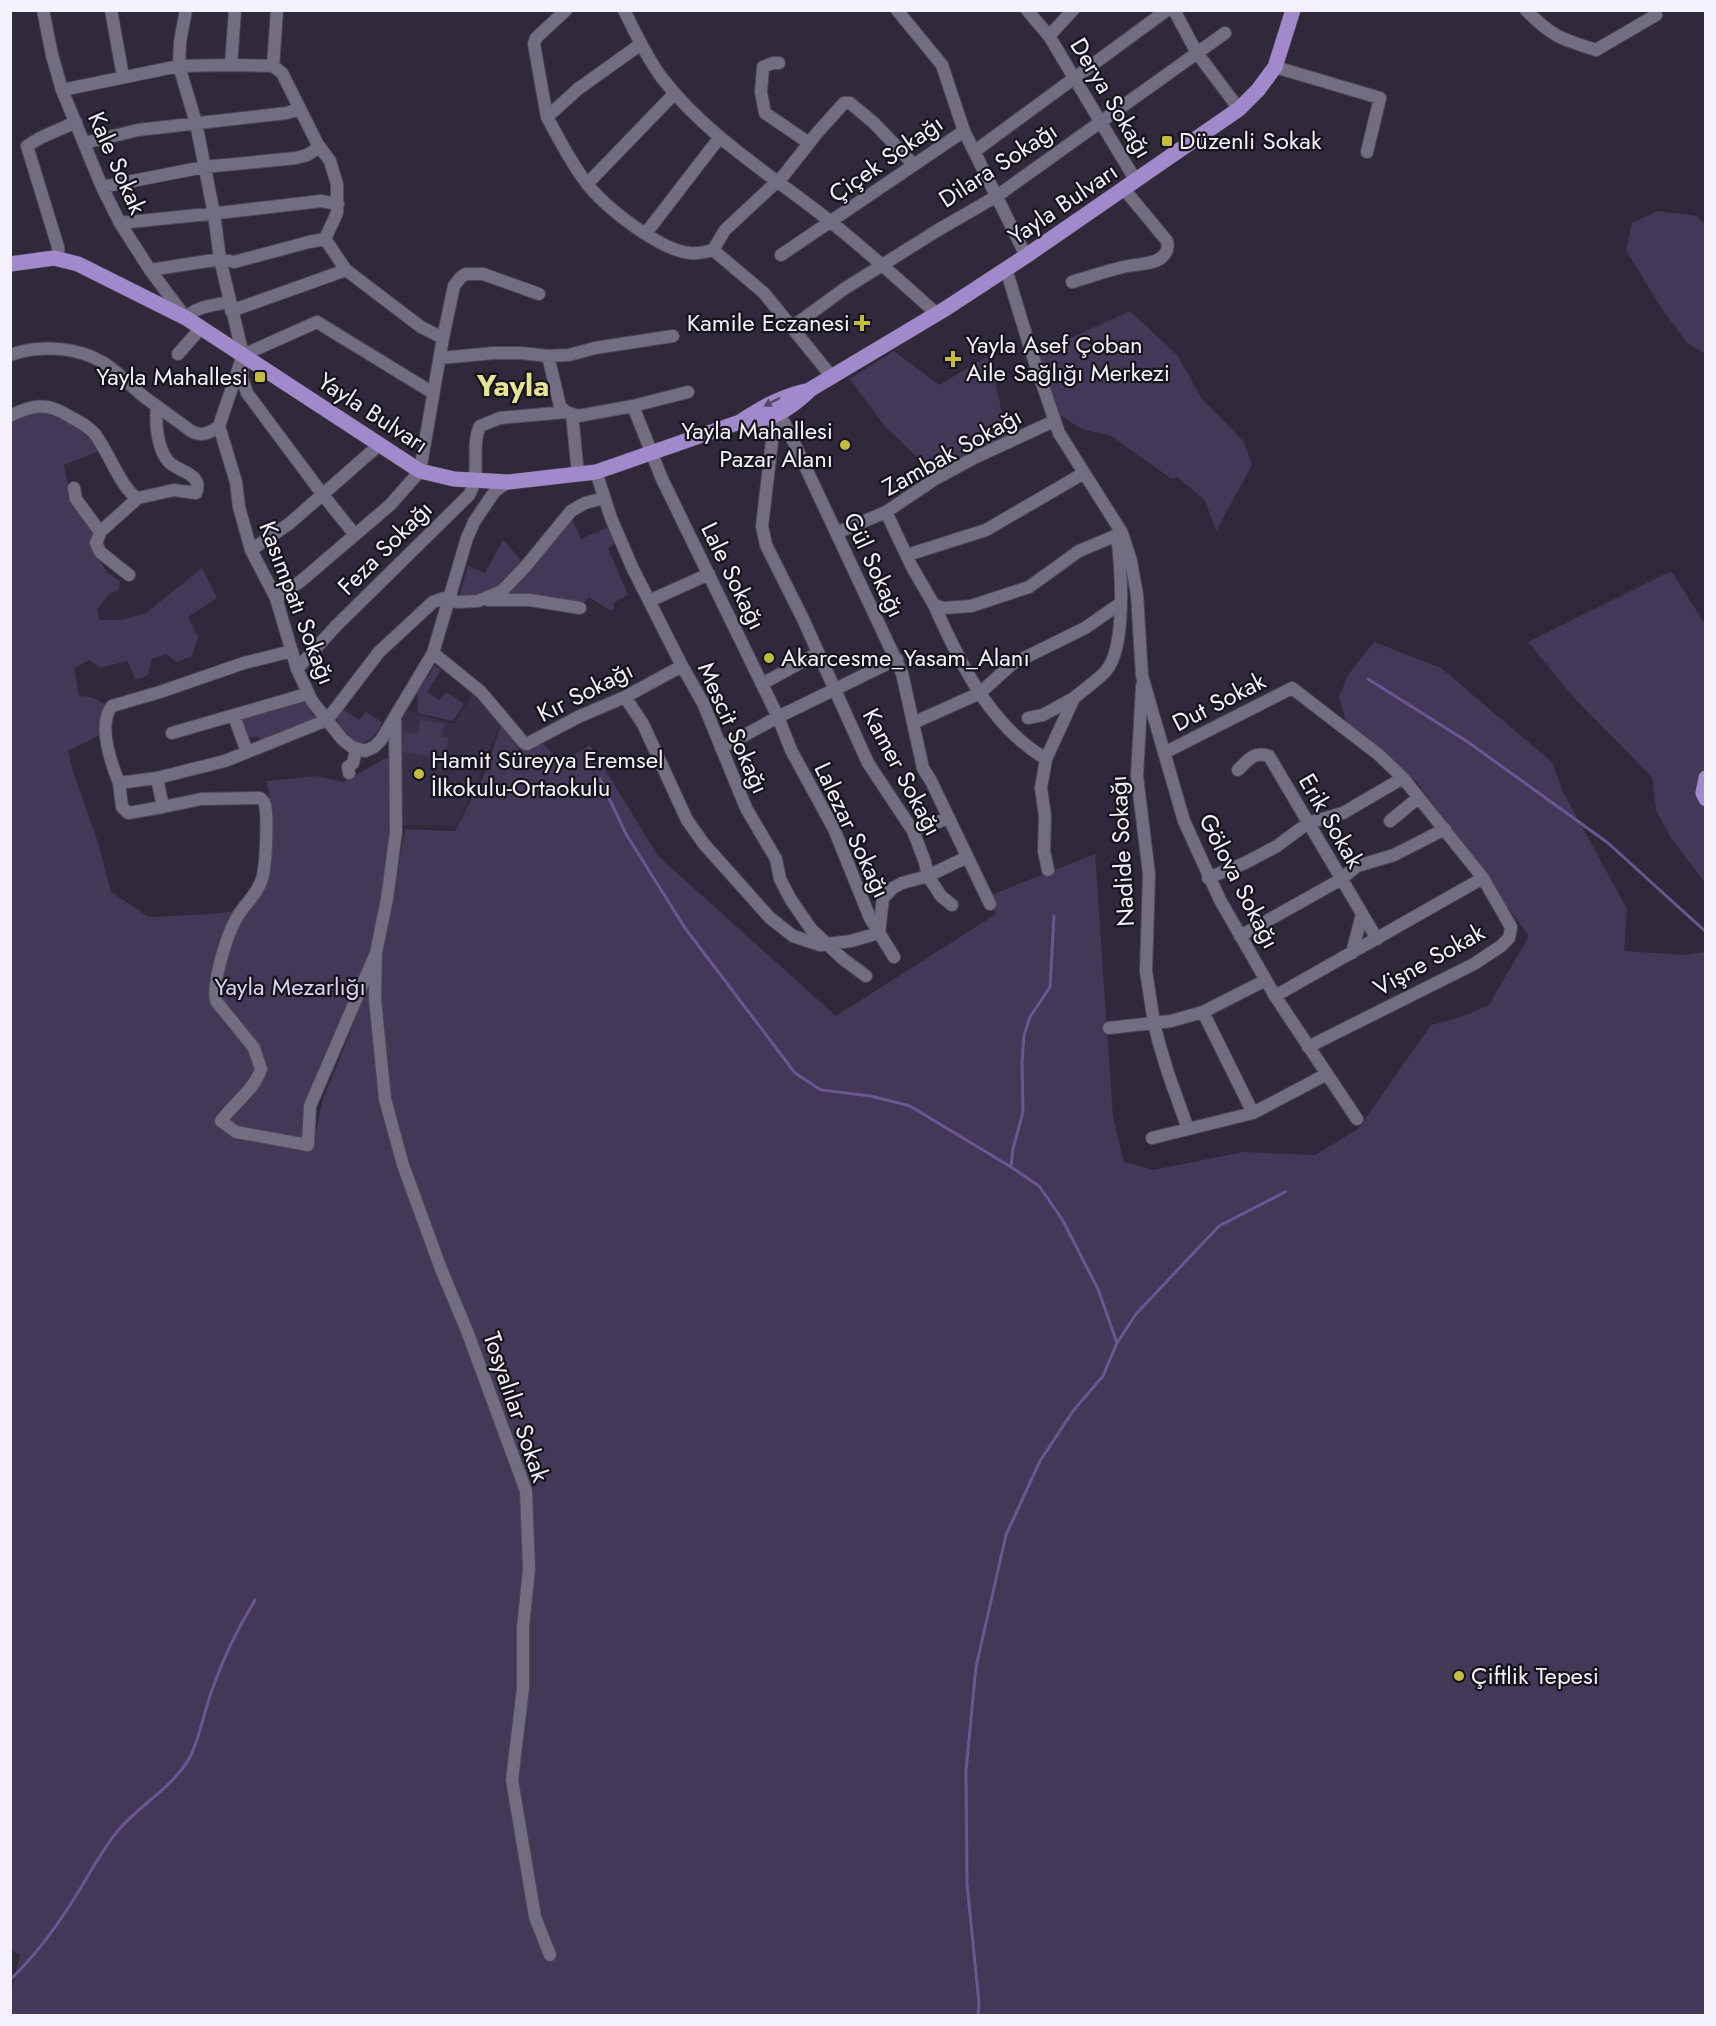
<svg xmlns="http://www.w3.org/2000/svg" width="1716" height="2026" font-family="Jost,sans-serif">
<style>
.built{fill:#383048}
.green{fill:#433858}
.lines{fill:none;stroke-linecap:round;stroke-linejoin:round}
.stream{stroke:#6b5790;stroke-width:3}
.minor-casing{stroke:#4c4856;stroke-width:14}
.major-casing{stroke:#4c4856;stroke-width:16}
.minor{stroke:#736d81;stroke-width:12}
.major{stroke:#a18acb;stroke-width:15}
.oneway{fill:#55496a}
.poi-dot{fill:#c2bd3f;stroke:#16131b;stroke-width:2}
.labels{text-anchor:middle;stroke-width:4.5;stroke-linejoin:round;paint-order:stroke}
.street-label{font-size:24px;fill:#f4f1fc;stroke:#16131b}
.poi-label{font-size:24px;fill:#f4f1fc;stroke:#16131b;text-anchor:start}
.park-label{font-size:24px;fill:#dcd2f4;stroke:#16131b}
.district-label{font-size:30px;font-weight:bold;fill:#e5e394;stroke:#16131b}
</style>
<rect width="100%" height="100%" fill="#2f293b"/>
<path class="built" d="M473 693 493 711 500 723 477 783 456 826 400 825 399 733 405 710 450 723H455Z"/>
<path class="green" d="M1658 211 1697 216 1705 225V354L1687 343 1660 306 1626 250 1632 223Z
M1130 311 1177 355 1202 399 1244 442 1252 465 1216 531 1205 500 1177 477 1172 479 1111 436 1082 429 1058 414 1038 353Z
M894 351 939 385 990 355 1007 438 936 476 884 425 850 379Z
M46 406 80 423 99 451 64 465 71 499 93 532 90 547 107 572 120 581 119 590 109 594 97 610 100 620H121L146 613 202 568 217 598 188 617 198 637 192 656 177 662 166 654 152 659 148 675 136 680 127 661 100 668 89 660 74 668 79 696 91 697 105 704 102 734 68 751 72 769 98 842 111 892 149 917 211 914 250 909 271 807 267 781 317 776 343 782 388 757 390 827 377 936 314 1084 303 1120 304 1136 315 1137 322 1102 352 1028 387 934 405 829 455 831 485 773 501 725 520 751 543 744 562 762 590 745 658 856 836 1016 996 914 988 896 1095 854 1113 1117 1124 1162 1153 1170 1243 1152 1315 1155 1358 1129 1431 1025 1461 1017 1489 1005 1529 936 1416 781 1348 729 1339 697 1348 675 1374 642 1441 668 1552 762 1563 792 1627 909 1624 951 1685 955 1705 952V2015L11 2016V1992L20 1955 10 1949 11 416Z
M571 517 581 539 609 527 615 543 608 548 628 595 613 603 615 608 611 611 589 597 584 603 504 594 538 563Z
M503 540 524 563 506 580 486 595 462 597 460 593 468 566 485 573Z
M1671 571 1705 624 1706 769 1702 773 1706 816 1705 883 1671 838 1656 810 1652 777 1576 700 1528 642Z
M435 666 441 670 427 692 439 700 446 692 464 704 453 721 418 713 417 692Z
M304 701 315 717 313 721 263 740 257 737 246 738 239 722 242 717Z
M343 709 359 720 366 712 382 722C378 735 363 750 349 739 342 735 339 725 337 718Z
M420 720 444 724 441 737 448 738 445 759 401 752 404 732 418 734Z"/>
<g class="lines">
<path class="stream" d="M1368 679 1468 742 1608 843 1706 932
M600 779 626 834 685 928 795 1073 821 1090 871 1096 910 1106 1011 1167 1039 1186 1062 1219 1098 1289 1117 1343
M1011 1166 1013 1149 1023 1112 1022 1063 1024 1035 1030 1017 1050 987 1054 916
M10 1980C37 1954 58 1925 77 1894 90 1873 101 1852 116 1833 139 1804 174 1788 191 1755 201 1734 204 1711 212 1690 223 1658 238 1628 255 1600
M978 2016 979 2003 967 1884 966 1771 976 1667 1006 1535 1040 1461 1073 1411 1103 1376 1117 1343 1136 1314 1219 1226 1285 1192"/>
<g class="minor-casing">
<path id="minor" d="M43 10 52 55 62 90 102 187 120 223 150 270 186 318C196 306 215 305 229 302
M111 10 123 76
M186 10 180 42 179 66 196 123 214 214 220 259 243 355 242 378 247 393 323 495 355 535
M624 10C636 34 647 58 662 78 705 134 768 173 822 215 862 246 899 280 937 314
M897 10 942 65 964 131 1026 256
M1027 10 1049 36 1136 181
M1174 10 1197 53 1239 109
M1526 10C1552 37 1562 39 1596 50L1656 15 1654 10
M1049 36 1073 10
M641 44 578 89 547 117C559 139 570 161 585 181 603 206 659 250 690 253 698 254 706 252 713 250
M779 63H773L763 67 761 92 765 113 809 143
M231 65 235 10
M273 66 277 10
M1275 67 1380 98 1367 152
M62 90 179 66 231 65 273 66 282 73 317 143 330 161 337 184V213L325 239 346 270 421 327 443 338
M547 117 534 44 536 38 566 10
M84 143 138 130 287 113 299 109
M975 151 1167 10
M587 184 675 93
M102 187 204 167 296 158 307 155 320 147
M120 223 227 212 321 201 338 204
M646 233 720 137
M781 255 964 131
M59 259 58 247 27 146 40 138 76 122
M1006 269 1031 351 1059 433 1122 533 1131 561 1137 595 1142 676 1184 821 1220 900 1275 996 1357 1119
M150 270 220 259 234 262 309 242 325 239
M1072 282C1089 277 1106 271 1123 267 1135 264 1151 265 1161 258 1167 253 1169 248 1167 241L1124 189
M231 311 346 270
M792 327 844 289 938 230 997 196 1225 33
M178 354 201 328
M10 355C39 344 78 347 104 363 118 372 130 385 143 396 159 408 175 419 191 431 202 437 210 433 219 426
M243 355 219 426 236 482 239 507 251 550 276 598 297 669 312 701 342 739 352 747 365 751 374 747 381 740 433 653 467 538 474 522 495 491 508 482
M243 355 317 322 433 393
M548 356 560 406 566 412 578 416 633 406 688 392
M440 358 494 353H521L548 356 569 355 595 348 673 336
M832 377 764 293 713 250 725 230 784 175 817 133 844 103H850L874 123 914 165
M633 406 662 479 778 717 791 750 834 829 870 918 894 957
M572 414 578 474
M10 416C31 405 47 402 67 415 76 420 87 425 94 433 107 448 123 493 138 498L174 490 196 493C204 473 177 472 168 461 157 448 155 422 157 406
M596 472 611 518 632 567 682 666 703 703 746 808 776 859 780 879 791 900 811 929 843 959 866 976
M74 488 76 499 100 532
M886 512 912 567 934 605 943 608 971 606 1029 587 1079 551 1122 533
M836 533 886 512 935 479 974 458 1054 421
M251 550 290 523 379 445
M907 555 986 530 1084 473
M129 575 100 552 96 543 101 531 138 498
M276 598 301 581 390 505 420 471 443 338 454 286 461 277 466 274H483L539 294
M488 600H530L580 608
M649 601 709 574
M934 605C960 663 990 726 1046 759
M292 651 244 663 160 692 112 706C97 724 111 763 119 783L157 778 225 761 327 720 379 652 433 602 444 598 457 602 478 601 502 591 526 566 571 511 585 503 604 498
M433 653 481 692 524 743 527 744 578 717 625 697 682 666
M297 669 335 627 469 495C482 473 470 447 480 426L500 418 566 412
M762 684 818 653
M1142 686 1137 776 1149 874 1146 971 1154 1023 1159 1043 1168 1073 1188 1129
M625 697 643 724 687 820 704 844 770 918 793 936 820 945 851 941 879 933 883 898 893 888 902 883 928 876 967 857
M1074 698C1083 690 1099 679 1106 671 1127 646 1121 567 1117 535
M234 716 247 752
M1028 718 1043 715 1074 698 1046 759 1044 771 1041 788 1045 816 1044 851 1048 870
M913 723 980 693 1012 664 1085 628 1121 603
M172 733 307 694
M721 748 778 717 897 659
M1164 753 1292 688 1379 755 1403 778 1483 878 1511 927 1509 938 1501 946 1474 964 1308 1047
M1238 770C1248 760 1254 751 1269 756L1377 939
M349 773 348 767 353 763 356 750
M157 778 163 807 201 799 260 798C263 801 264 801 265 805 268 817 266 867 262 879 257 896 242 906 235 921 226 938 212 983 216 1001L254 1048 261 1069C255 1089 233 1104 221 1121L236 1132 308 1145 310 1106 376 953 387 899 396 832 395 717
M119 783 122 807 128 813 163 807
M1390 821 1418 798
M913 831 949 818
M1208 878 1245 863 1277 846 1308 823 1343 813 1403 778
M952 905 941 896 928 876 925 862 913 831 868 763 803 619 766 545 762 526 775 416 783 421 789 432 902 673 923 768 931 781 990 904
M1240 936 1340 880 1357 866 1394 855 1445 829
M376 953 375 999 385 1099 403 1165 441 1269 467 1331 526 1491 529 1569 523 1627V1688L512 1780 535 1917 550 1955
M1352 953 1362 914
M1275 996 1483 878
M1203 1012 1253 1113
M1109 1028 1171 1021 1203 1012 1266 980
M1152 1138 1253 1113 1327 1074"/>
</g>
<g class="major-casing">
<path id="major" d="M10 264 54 258 78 264 186 318 420 471 454 479 508 482 596 472 737 423C771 420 786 413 811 389L945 309 1026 256 1239 109 1258 90 1275 67 1293 10
M740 422C763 407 784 395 810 390
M1706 778 1703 793 1706 799"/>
</g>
<use href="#minor" class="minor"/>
<use href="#major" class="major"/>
</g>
<defs><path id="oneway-solid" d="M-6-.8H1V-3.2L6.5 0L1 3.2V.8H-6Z" transform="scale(1.5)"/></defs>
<use class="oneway" href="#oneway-solid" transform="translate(772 402) rotate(153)"/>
<g class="poi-dot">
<rect x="1161" y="135" width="12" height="12" rx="3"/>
<path d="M859 314h6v6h6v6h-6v6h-6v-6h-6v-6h6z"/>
<path d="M950 350h6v6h6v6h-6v6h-6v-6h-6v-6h6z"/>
<rect x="254" y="371" width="12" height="12" rx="3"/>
<circle cx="845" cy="445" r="6"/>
<circle cx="769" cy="658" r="6"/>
<circle cx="419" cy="774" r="6"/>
<circle cx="1459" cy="1676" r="6"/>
</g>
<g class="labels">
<g class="street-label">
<text transform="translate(1111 98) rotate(59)" y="8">Derya Sokağı</text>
<text transform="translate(886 159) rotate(-35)" y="8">Çiçek Sokağı</text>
<text transform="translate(117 163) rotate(66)" y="8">Kale Sokak</text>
<text transform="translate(998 165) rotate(-33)" y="8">Dilara Sokağı</text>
<text transform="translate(1063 204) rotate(-34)" y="8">Yayla Bulvarı</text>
<text transform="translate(373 413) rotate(33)" y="8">Yayla Bulvarı</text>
<text transform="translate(952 452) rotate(-29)" y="8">Zambak Sokağı</text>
<text transform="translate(385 548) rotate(-45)" y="8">Feza Sokağı</text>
<text transform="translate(874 565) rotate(65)" y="8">Gül Sokağı</text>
<text transform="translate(733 576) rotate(64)" y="8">Lale Sokağı</text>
<text transform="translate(297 603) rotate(69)" y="8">Kasımpatı Sokağı</text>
<text transform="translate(585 692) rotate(-27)" y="8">Kır Sokağı</text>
<text transform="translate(1219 702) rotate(-27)" y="8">Dut Sokak</text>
<text transform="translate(733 728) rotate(66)" y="8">Mescit Sokağı</text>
<text transform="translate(902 772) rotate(62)" y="8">Kamer Sokağı</text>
<text transform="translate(1331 821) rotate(60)" y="8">Erik Sokak</text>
<text transform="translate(852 830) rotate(65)" y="8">Lalezar Sokağı</text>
<text transform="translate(1122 851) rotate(-93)" y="8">Nadide Sokağı</text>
<text transform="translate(1239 881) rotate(63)" y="8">Gölova Sokağı</text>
<text transform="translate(1429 960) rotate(-29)" y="8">Vişne Sokak</text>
<text transform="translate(516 1407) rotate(71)" y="8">Tosyalılar Sokak</text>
</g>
<g class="poi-label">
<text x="1179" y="149">Düzenli Sokak</text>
<text x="850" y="331" text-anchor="end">Kamile Eczanesi</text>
<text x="966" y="353">Yayla Asef Çoban<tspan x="966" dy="28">Aile Sağlığı Merkezi</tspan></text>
<text x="248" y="385" text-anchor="end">Yayla Mahallesi</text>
<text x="833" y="439" text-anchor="end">Yayla Mahallesi<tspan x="833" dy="28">Pazar Alanı</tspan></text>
<text x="781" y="666">Akarcesme_Yasam_Alanı</text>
<text x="431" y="768">Hamit Süreyya Eremsel<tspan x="431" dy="28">İlkokulu-Ortaokulu</tspan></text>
<text x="1471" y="1684">Çiftlik Tepesi</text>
</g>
<g class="park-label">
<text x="290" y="995">Yayla Mezarlığı</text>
</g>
<g class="district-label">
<text x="513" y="396">Yayla</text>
</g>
</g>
<rect width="1716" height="2026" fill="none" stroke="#f4f1fc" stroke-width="24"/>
</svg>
